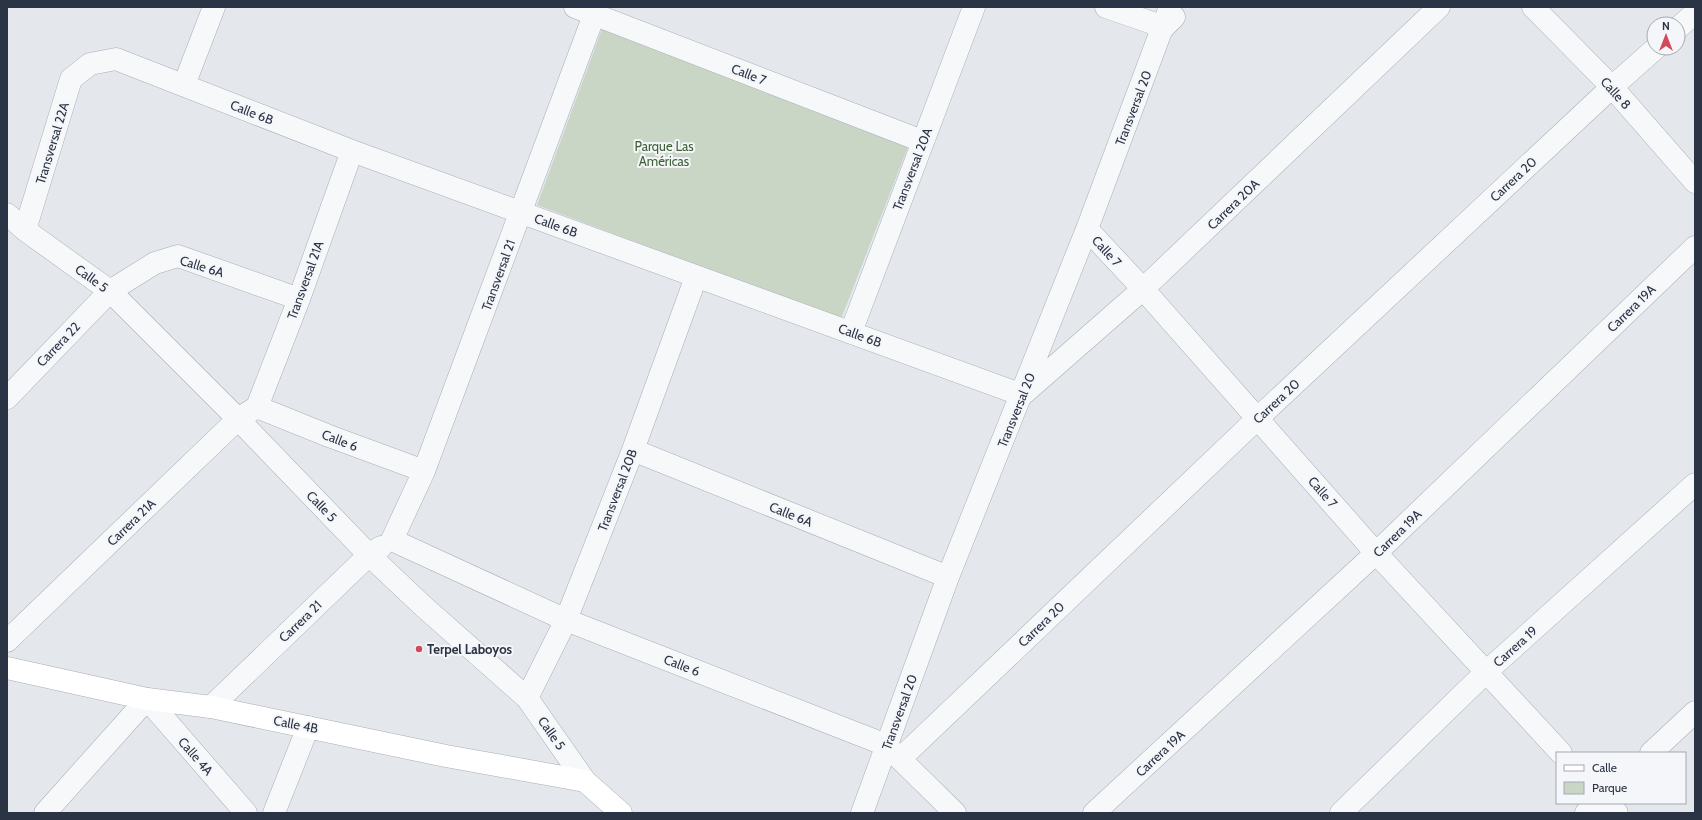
<svg xmlns="http://www.w3.org/2000/svg" width="1702" height="820" font-family="Cabin,sans-serif">
<style>
.green{fill:#c9d6c5}
.lines{fill:none;stroke-linecap:round;stroke-linejoin:round}
.street-casing{stroke:#a9aeb7;stroke-width:23}
.secondary-casing{stroke:#a9aeb7;stroke-width:23}
.street{stroke:#f7f8fa;stroke-width:22}
.secondary{stroke:#fff;stroke-width:22}
.poi-dot{fill:#d1495b;stroke:#f4f6f9;stroke-width:1.5}
.labels{text-anchor:middle;stroke-width:4;stroke-linejoin:round;paint-order:stroke}
.street-label{font-size:13px;fill:#2b3445;stroke:#f4f6f9}
.park-label{font-size:13px;fill:#3f6138;stroke:#f4f6f9}
.poi-label{font-size:13px;font-weight:bold;fill:#2b3445;stroke:#f4f6f9;text-anchor:start}
</style>
<rect width="100%" height="100%" fill="#e4e7ec"/>
<path class="green" d="M602 29 908 147 841 319 537 205Z"/>
<g class="lines">
<g class="street-casing">
<path id="street" d="M575 7 922 141
M1106 7 1164 27 1174 17
M1533 7 1612 87 1695 182
M1678 28 1695 13
M184 85 214 7
M7 214 25 230 110 291 238 419 369 555 423 606 527 698 585 781
M1087 229 1143 289 1376 553 1561 753
M25 230 71 79 90 64 116 59 352 151 1022 395 1143 289 1439 7
M851 332 974 7
M7 398 110 291 155 263 178 256 299 299
M257 407 299 299 352 151
M257 407 329 436 424 471
M633 450 948 577
M392 540 566 620 886 745 955 813
M392 540 424 471 597 7
M7 641 238 419 257 407
M527 698 566 620 633 450 696 277
M211 707 369 555 381 547
M1651 753 1695 712
M901 758 1258 418 1612 87 1656 48
M1608 803 1617 813
M45 813 147 699 246 813
M274 813 308 727
M862 813 948 577 1087 229 1170 7
M1094 813 1376 553 1695 247
M1341 813 1485 673 1695 484
M1586 813 1596 803"/>
</g>
<g class="secondary-casing">
<path id="secondary" d="M7 668 147 699 211 707 446 756 585 781 621 813"/>
</g>
<use href="#street" class="street"/>
<use href="#secondary" class="secondary"/>
</g>
<circle class="poi-dot" cx="419" cy="649" r="4"/>
<g class="labels">
<g class="street-label">
<text transform="translate(749 74) rotate(21)" y="5">Calle 7</text>
<text transform="translate(1616 93) rotate(48)" y="5">Calle 8</text>
<text transform="translate(1133 108) rotate(-69)" y="5">Transversal 20</text>
<text transform="translate(252 112) rotate(21)" y="5">Calle 6B</text>
<text transform="translate(52 143) rotate(-73)" y="5">Transversal 22A</text>
<text transform="translate(912 169) rotate(-69)" y="5">Transversal 20A</text>
<text transform="translate(1513 179) rotate(-43)" y="5">Carrera 20</text>
<text transform="translate(1233 204) rotate(-44)" y="5">Carrera 20A</text>
<text transform="translate(556 225) rotate(20)" y="5">Calle 6B</text>
<text transform="translate(1107 251) rotate(47)" y="5">Calle 7</text>
<text transform="translate(202 266) rotate(17)" y="5">Calle 6A</text>
<text transform="translate(498 275) rotate(-70)" y="5">Transversal 21</text>
<text transform="translate(92 278) rotate(36)" y="5">Calle 5</text>
<text transform="translate(305 280) rotate(-70)" y="5">Transversal 21A</text>
<text transform="translate(1631 308) rotate(-44)" y="5">Carrera 19A</text>
<text transform="translate(860 335) rotate(20)" y="5">Calle 6B</text>
<text transform="translate(58 344) rotate(-46)" y="5">Carrera 22</text>
<text transform="translate(1276 401) rotate(-43)" y="5">Carrera 20</text>
<text transform="translate(1016 410) rotate(-68)" y="5">Transversal 20</text>
<text transform="translate(340 440) rotate(21)" y="5">Calle 6</text>
<text transform="translate(617 490) rotate(-69)" y="5">Transversal 20B</text>
<text transform="translate(1323 492) rotate(49)" y="5">Calle 7</text>
<text transform="translate(322 506) rotate(46)" y="5">Calle 5</text>
<text transform="translate(791 514) rotate(22)" y="5">Calle 6A</text>
<text transform="translate(131 522) rotate(-44)" y="5">Carrera 21A</text>
<text transform="translate(1397 533) rotate(-44)" y="5">Carrera 19A</text>
<text transform="translate(300 621) rotate(-44)" y="5">Carrera 21</text>
<text transform="translate(1041 624) rotate(-44)" y="5">Carrera 20</text>
<text transform="translate(1515 646) rotate(-42)" y="5">Carrera 19</text>
<text transform="translate(682 665) rotate(21)" y="5">Calle 6</text>
<text transform="translate(899 712) rotate(-70)" y="5">Transversal 20</text>
<text transform="translate(296 724) rotate(11)" y="5">Calle 4B</text>
<text transform="translate(552 733) rotate(55)" y="5">Calle 5</text>
<text transform="translate(1160 753) rotate(-43)" y="5">Carrera 19A</text>
<text transform="translate(196 756) rotate(49)" y="5">Calle 4A</text>
</g>
<g class="park-label">
<text x="664" y="151">Parque Las<tspan x="664" dy="15">Américas</tspan></text>
</g>
<g class="poi-label">
<text x="427" y="654">Terpel Laboyos</text>
</g>
</g>
<rect width="1702" height="820" fill="none" stroke="#2b3445" stroke-width="16"/>
<rect x="1556" y="752" width="130" height="52" fill="#f4f6f9" stroke="#a4a8b1"/>
<rect x="1564" y="765" width="20" height="6" fill="#ffffff" stroke="#a4a8b1"/>
<text x="1592" y="772" font-size="12" fill="#2b3445">Calle</text>
<rect x="1564" y="782" width="20" height="12" fill="#c9d6c5" stroke="#a4a8b1"/>
<text x="1592" y="792" font-size="12" fill="#2b3445">Parque</text>
<g transform="translate(1666 36)"><circle r="19" fill="#f4f6f9" stroke="#a4a8b1"/>
<path d="M0-3L7 15L0 10L-7 15Z" fill="#d1495b"/>
<text y="-6" font-size="11" font-weight="bold" text-anchor="middle" fill="#2b3445">N</text>
</g>
</svg>
